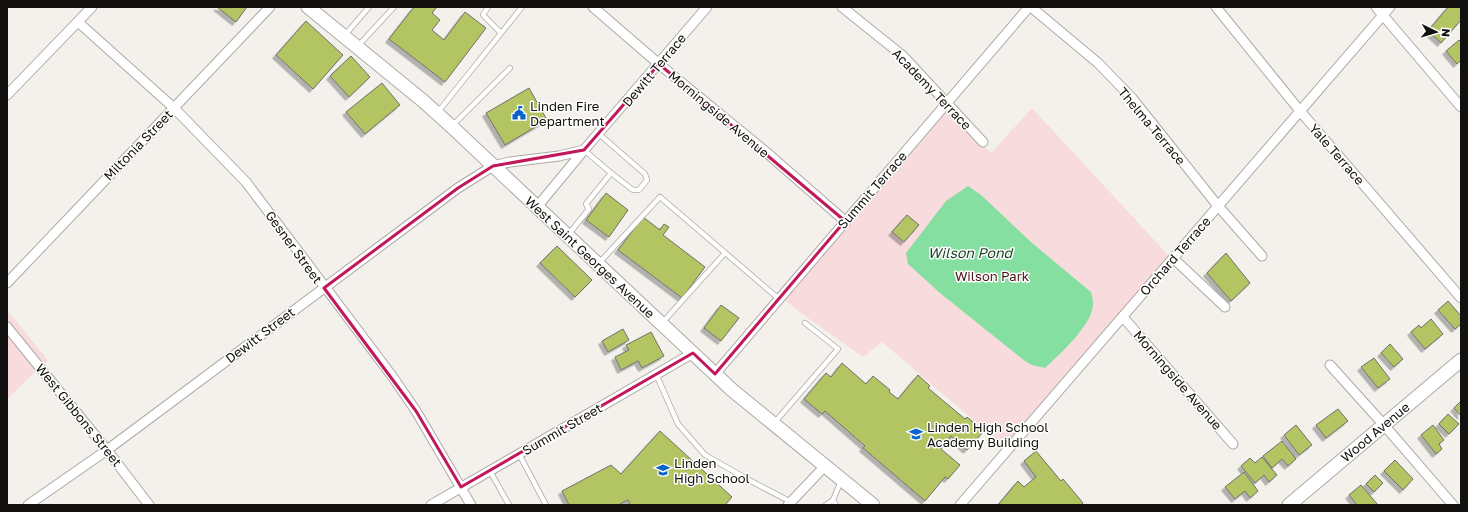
<svg xmlns="http://www.w3.org/2000/svg" width="1468" height="512" font-family="'Golos Text',sans-serif">
<style>
.green{fill:#f7dbdd}
.water{fill:#84dfa0}
.building{fill:#b3c462;stroke:#6f706c;filter:url(#shadow)}
.lines{fill:none;stroke-linecap:round;stroke-linejoin:round}
.service-casing{stroke:#acaaa5;stroke-width:6}
.minor-casing{stroke:#acaaa5;stroke-width:11}
.secondary-casing{stroke:#acaaa5;stroke-width:15}
.service{stroke:#fff;stroke-width:4.5}
.minor{stroke:#fff;stroke-width:9}
.secondary{stroke:#fff;stroke-width:13}
.marked{fill:none;stroke:#c2185b;stroke-width:3;stroke-linejoin:round}
.labels{text-anchor:middle;stroke-width:3;stroke-linejoin:round;paint-order:stroke}
.street-label{font-size:13px;fill:#12110f;stroke:#fffffe}
.poi-label{font-size:13px;fill:#12110f;stroke:#fffffe;text-anchor:start}
.park-label{font-size:13px;fill:#50111e;stroke:#fffffe}
.water-label{font-size:14px;font-style:italic;fill:#183e25;stroke:#fffffe}
</style>
<defs>
<filter id="shadow"><feDropShadow dx="-3.5" dy="3.5" stdDeviation="0" flood-color="#0004"/></filter>
</defs>
<rect width="100%" height="100%" fill="#f4f1ec"/>
<path class="green" d="M946 108 991 153 1032 108 1170 257 1006 448 882 342 863 357 805 316 783 299Z
M7 310 48 360 7 399Z"/>
<path class="water" d="M968 186 981 195 1032 243 1091 292C1092 296 1093 301 1093 305 1092 325 1059 355 1045 368L1032 365 1025 361 940 293 908 264 906 253 946 201Z"/>
<path class="building" d="M217 7H247L236 22Z
M414 7H437L432 13 440 20 432 30 444 40 465 12 486 28 445 82 389 39Z
M1448 7H1461V20L1441 43 1428 31Z
M306 21 343 55 313 89 276 55Z
M1459 40 1461 42V60L1457 64 1446 51Z
M351 56 370 77 349 97 330 76Z
M382 83 400 105 365 134 346 112Z
M529 88 547 120 505 145 486 113Z
M606 193 628 210 609 237 586 220Z
M907 215 919 225 904 242 892 232Z
M643 217 660 230 664 224 669 227 663 235 705 267 682 298 618 250Z
M557 246 592 280 575 297 540 263Z
M1226 253 1250 283 1231 301 1207 273Z
M1448 301 1461 316V324L1455 329 1438 310Z
M721 305 739 318 721 341 704 328Z
M1431 319 1443 334 1425 349 1411 332 1419 325 1421 328Z
M623 329 629 340 608 352 602 341Z
M651 332 664 356 642 368 638 361 621 370 615 357 629 350 626 345Z
M1390 344 1403 359 1394 367 1381 353Z
M1374 358 1390 379 1378 388 1361 367Z
M842 363 866 384 873 376 890 390 889 392 898 399 918 375 930 386 928 388 965 419 967 417 984 431 967 450 951 436 941 449 960 465 948 479 945 477 925 501 863 448 865 446 825 411 822 414 804 399 826 373 831 377Z
M1461 401V416L1454 408Z
M1338 409 1348 421 1326 438 1316 425Z
M1448 414 1459 424 1449 434 1439 424Z
M1296 425 1312 445 1299 455 1284 435Z
M1433 425 1444 440 1439 444 1442 449 1436 454 1421 435Z
M660 431 732 497 725 505H630L628 500 618 505H569L562 491 611 465 621 474Z
M1282 441 1296 459 1288 466 1282 459 1272 468 1263 456Z
M1036 451 1061 481 1063 479 1083 503 1081 505H998L1018 481 1024 487 1036 477 1024 461Z
M1262 457 1277 475 1269 482 1264 475 1255 483 1241 466 1250 458 1255 463Z
M1395 460 1413 479 1403 490 1384 471Z
M1244 472 1258 491 1250 498 1245 491 1235 499 1225 487Z
M1375 475 1383 483 1374 492 1366 484Z
M1361 485 1378 505H1357L1349 495Z"/>
<g class="lines">
<g class="service-casing">
<path id="service" d="M488 7 483 15 501 33
M345 35 369 7
M358 46 394 7
M438 112 522 7
M453 125 510 68
M584 150 611 173
M568 235 589 209 586 204 611 173 633 190H639L647 180 645 174 599 134
M599 263 660 197 779 299
M663 322 725 253
M656 374 678 424 705 455 749 480 791 502
M775 422 838 349 805 323
M519 454 546 505
M490 471 509 505
M833 500 836 505
M826 505 833 500 841 481"/>
</g>
<g class="minor-casing">
<path id="minor" d="M593 7 659 64 766 152 845 221
M842 7 903 56 983 142
M1031 7 1098 63 1132 98 1218 206 1262 256
M1216 7 1300 111 1461 298
M1376 7 1461 107
M78 22 174 108 246 182 392 376 416 411 471 505
M7 95 92 7
M537 207 584 150
M1173 258 1225 307
M7 283 270 7
M1123 317 1233 444
M7 327 107 450 149 505
M1330 365 1384 425 1453 505
M715 374 1029 7
M28 505 107 450 458 188 493 166 510 162 559 156 584 150 707 7
M431 505 693 353
M788 505 825 466
M960 505 1390 7"/>
</g>
<g class="secondary-casing">
<path id="secondary" d="M308 7 422 100 452 127 732 390 873 505
M1289 505 1461 360"/>
</g>
<use href="#service" class="service"/>
<use href="#minor" class="minor"/>
<use href="#secondary" class="secondary"/>
</g>
<path class="marked" d="M659 64 845 221 715 374 693 353 461 487 416 411 324 288 458 188 493 166 584 150Z"/>
<defs>
<g id="civic-bare" transform="scale(1.08)"><path d="M-.6-6.5H3V-4.5H.6V-3L4-1V1h2V6H-6V1h2V-1L-.6-3ZM-1.2 2.5V6h2.4V2.5Z" fill="#0863cc" stroke="#fffffe" stroke-width="2.5" paint-order="stroke"/></g>
<g id="school-bare" transform="scale(1.08)"><path d="M0-5L7-2L0 1L-7-2ZM-4 1L0 2.5L4 1V4Q0 6-4 4Z" fill="#0863cc" stroke="#fffffe" stroke-width="2.5" paint-order="stroke"/></g>
</defs>
<g fill-rule="evenodd">
<use href="#civic-bare" x="519" y="113"/>
<use href="#school-bare" x="916" y="434"/>
<use href="#school-bare" x="663" y="470"/>
</g>
<g class="labels">
<g class="street-label">
<text transform="translate(654 70) rotate(-50)" y="5">Dewitt Terrace</text>
<text transform="translate(932 89) rotate(46)" y="5">Academy Terrace</text>
<text transform="translate(719 114) rotate(40)" y="5">Morningside Avenue</text>
<text transform="translate(1152 126) rotate(50)" y="5">Thelma Terrace</text>
<text transform="translate(138 145) rotate(-46)" y="5">Miltonia Street</text>
<text transform="translate(1337 154) rotate(49)" y="5">Yale Terrace</text>
<text transform="translate(872 190) rotate(-49)" y="5">Summit Terrace</text>
<text transform="translate(294 247) rotate(54)" y="5">Gesner Street</text>
<text transform="translate(1175 256) rotate(-49)" y="5">Orchard Terrace</text>
<text transform="translate(590 257) rotate(43)" y="5">West Saint Georges Avenue</text>
<text transform="translate(260 335) rotate(-37)" y="5">Dewitt Street</text>
<text transform="translate(1178 380) rotate(49)" y="5">Morningside Avenue</text>
<text transform="translate(79 415) rotate(51)" y="5">West Gibbons Street</text>
<text transform="translate(562 429) rotate(-30)" y="5">Summit Street</text>
<text transform="translate(1375 432) rotate(-40)" y="5">Wood Avenue</text>
</g>
<g class="poi-label">
<text x="530" y="111">Linden Fire<tspan x="530" dy="15">Department</tspan></text>
<text x="927" y="432">Linden High School<tspan x="927" dy="15">Academy Building</tspan></text>
<text x="674" y="468">Linden<tspan x="674" dy="15">High School</tspan></text>
</g>
<g class="park-label">
<text x="992" y="281">Wilson Park</text>
</g>
<g class="water-label">
<text x="970" y="258">Wilson Pond</text>
</g>
</g>
<rect width="1468" height="512" fill="none" stroke="#12110f" stroke-width="16"/>
<g transform="translate(1436 32) rotate(95)" stroke="#fffffe" stroke-width="3" paint-order="stroke">
<path d="M0-3L7 15L0 10L-7 15Z" fill="#12110f"/>
<text y="-6" font-size="11" font-weight="bold" text-anchor="middle" fill="#12110f">N</text>
</g>
</svg>
